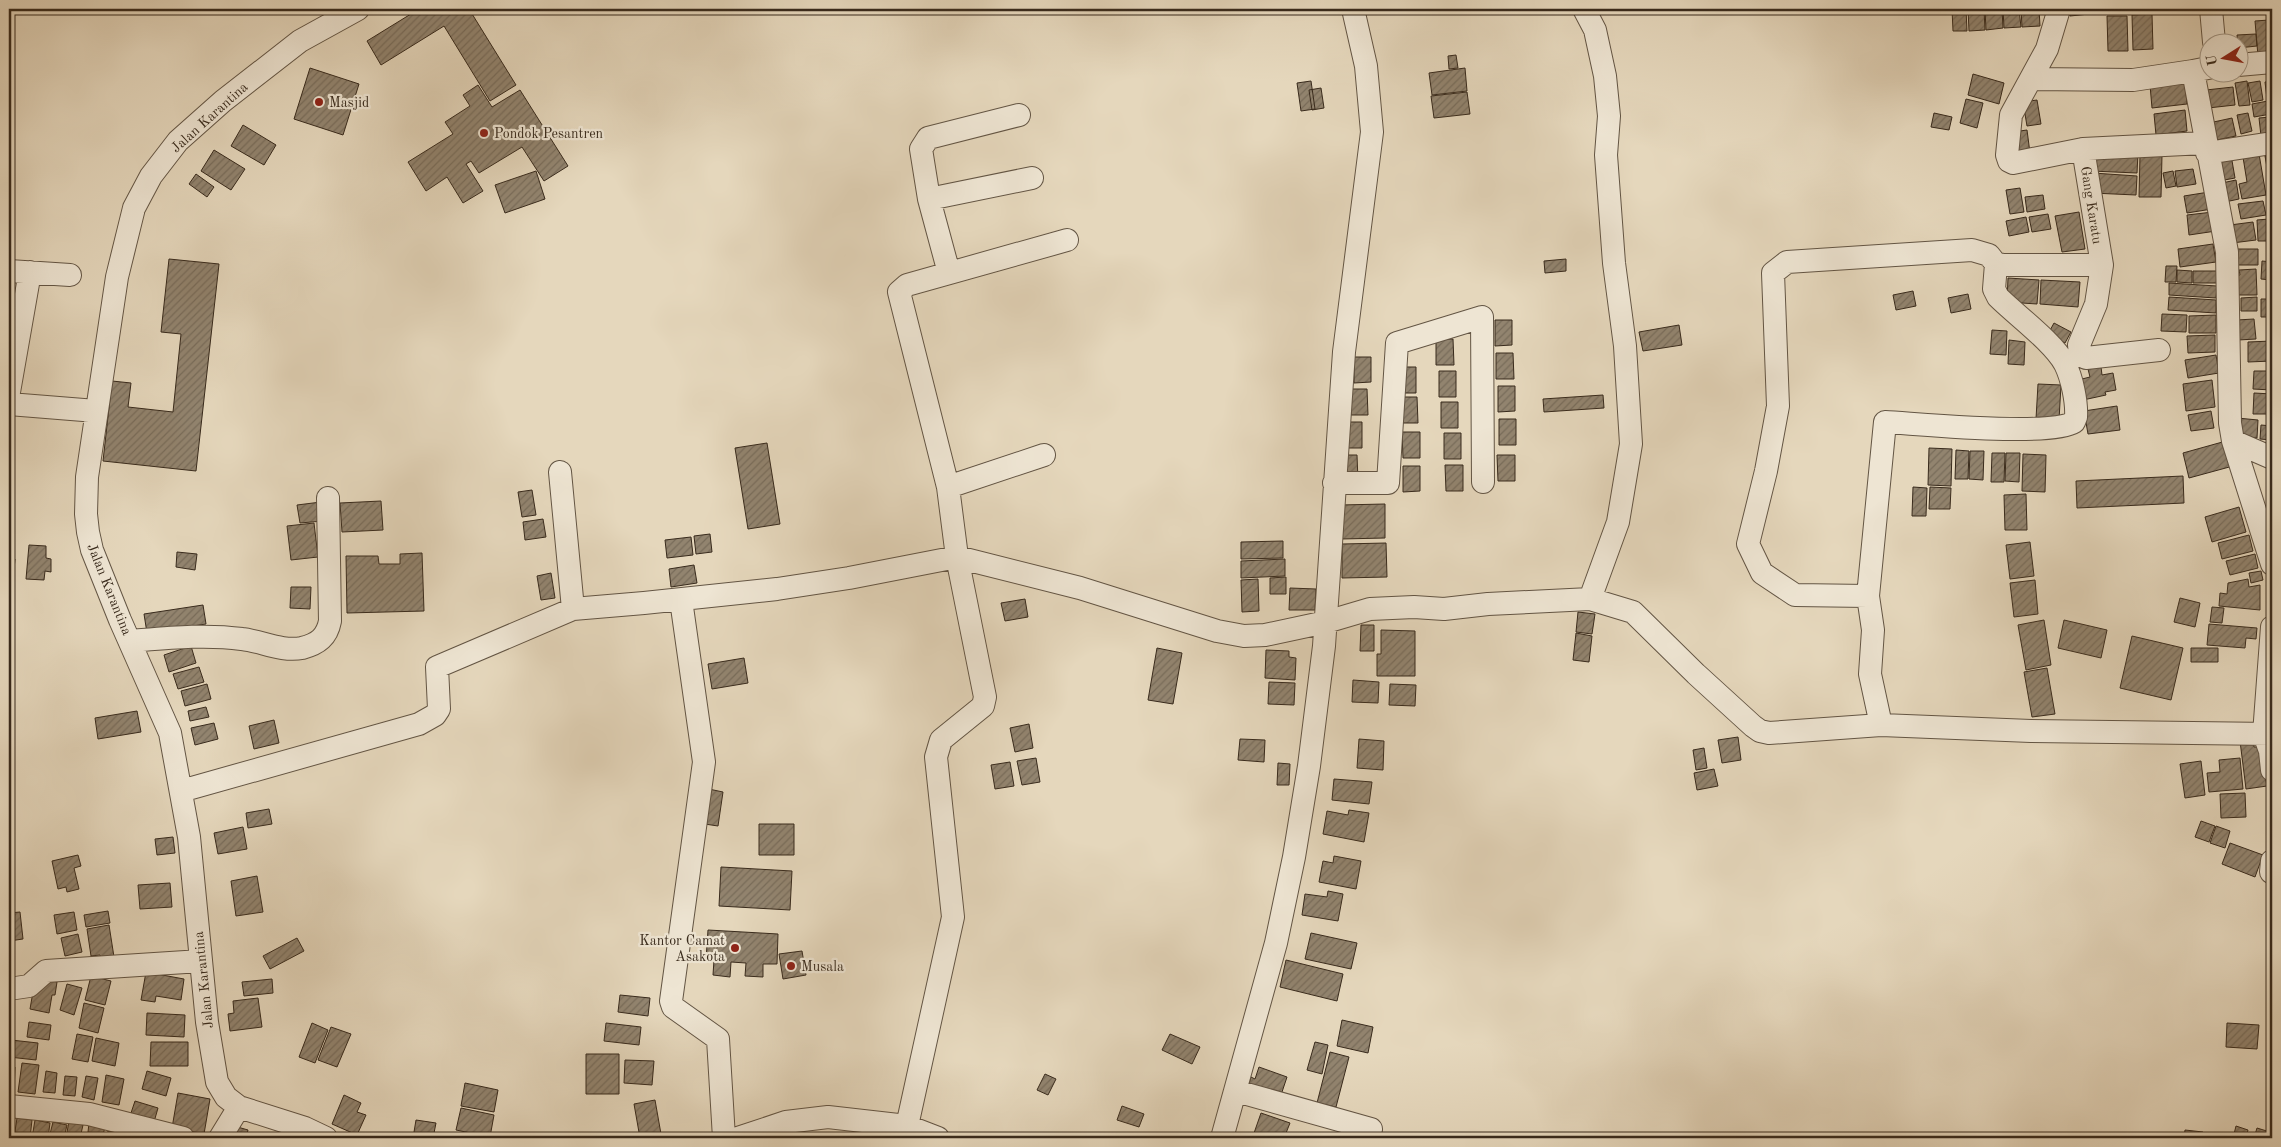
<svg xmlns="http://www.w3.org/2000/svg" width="2281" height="1147" font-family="'Old Standard TT',serif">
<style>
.building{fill:url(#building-hatch);stroke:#382a1c}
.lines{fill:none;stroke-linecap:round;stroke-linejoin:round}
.minor-casing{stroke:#635544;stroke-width:24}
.minor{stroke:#eee5d3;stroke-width:22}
.poi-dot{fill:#8f2418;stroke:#eee5d3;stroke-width:2}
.labels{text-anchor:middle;stroke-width:4.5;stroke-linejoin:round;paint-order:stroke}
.poi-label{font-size:14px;fill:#382a1c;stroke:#eee5d3;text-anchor:start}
.street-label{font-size:14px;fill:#382a1c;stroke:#eee5d3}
</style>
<defs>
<pattern id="building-hatch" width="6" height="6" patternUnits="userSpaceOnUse" patternTransform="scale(1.25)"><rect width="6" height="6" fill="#92846f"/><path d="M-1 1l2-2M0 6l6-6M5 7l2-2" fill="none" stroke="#786c5a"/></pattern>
</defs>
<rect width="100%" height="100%" fill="#e5d7bc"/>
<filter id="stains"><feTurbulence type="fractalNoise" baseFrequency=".004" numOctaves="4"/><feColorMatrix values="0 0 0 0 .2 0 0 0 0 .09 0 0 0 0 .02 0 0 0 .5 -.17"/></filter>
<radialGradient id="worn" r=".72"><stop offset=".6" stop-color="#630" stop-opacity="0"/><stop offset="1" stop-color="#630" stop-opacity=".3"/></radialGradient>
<path class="building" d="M419 9H469L516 85 490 101 444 26 381 65 367 41Z
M1952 9H1966L1967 31H1953Z
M1968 9H1984L1985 30 1969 31Z
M1985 9H2002L2003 28 1986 30Z
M2003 9H2019L2021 27 2004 28Z
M2021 9H2039L2040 26 2022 27Z
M2069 9H2098L2099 13 2070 16Z
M2232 9H2263V10L2232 13Z
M2152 14 2153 49 2133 50 2132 15Z
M2107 16H2127L2128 51H2108Z
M2269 20 2272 54 2258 56 2255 21Z
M2256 34 2257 46 2238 48 2237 35Z
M1456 55 1458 68 1449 69 1448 56Z
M310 68 359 84 343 135 294 119Z
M1465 68 1467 91 1432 95 1429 73Z
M1973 74 2004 83 1999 104 1968 95Z
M1311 81 1315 109 1301 111 1297 83Z
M2247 81 2250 105 2239 106 2235 83Z
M2260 81 2263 100 2252 102 2248 83Z
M2272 81V98L2267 99 2265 82Z
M2185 82 2187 104 2152 108 2150 85Z
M478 85 492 107 520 90 568 166 544 181 522 147 479 173 471 161 466 164 483 191 463 203 447 177 426 191 408 162 453 134 445 122 470 106 463 95Z
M2233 87 2235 105 2208 108 2206 90Z
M1321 88 1324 108 1312 110 1309 90Z
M1467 92 1470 114 1434 118 1431 96Z
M1966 99 1983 103 1977 128 1960 123Z
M2037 100 2041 124 2027 126 2023 102Z
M2268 101 2271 114 2254 117 2252 104Z
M2185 110 2187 131 2156 135 2154 114Z
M1934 113 1952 117 1949 130 1931 127Z
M2248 113 2252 131 2241 134 2237 115Z
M2271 117 2272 134 2261 136 2259 118Z
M2232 118 2236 136 2212 141 2209 123Z
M243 125 276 145 264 165 231 146Z
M2027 130 2030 153 2016 156 2013 132Z
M2258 148 2266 195 2242 199 2239 184 2247 182 2242 151Z
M214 150 245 169 231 190 201 171Z
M2092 151 2138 153 2137 173 2091 171Z
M2140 155H2162L2161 197H2139Z
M2231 155 2235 178 2219 181 2215 158Z
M2272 155V178L2269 179 2265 156Z
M2193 169 2196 184 2177 187 2175 171Z
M536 171 545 199 505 213 495 185Z
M2173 171 2176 186 2166 188 2163 173Z
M2093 173 2137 176 2136 195 2092 193Z
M196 174 214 187 207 197 189 184Z
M2236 180 2239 199 2225 202 2222 183Z
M2272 182V200L2271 201 2268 183Z
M2020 188 2024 212 2010 214 2006 190Z
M2209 192 2212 209 2187 213 2184 196Z
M2043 195 2045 209 2027 212 2025 197Z
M2263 201 2266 215 2241 219 2238 204Z
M2079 212 2085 249 2062 252 2055 216Z
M2213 212 2216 231 2189 235 2187 215Z
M2048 214 2051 229 2032 232 2029 217Z
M2026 217 2029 232 2009 236 2006 221Z
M2269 219 2271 241H2258L2257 220Z
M2253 222 2256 240 2232 243 2230 225Z
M2213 244 2216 262 2180 267 2178 249Z
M2236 249H2258V265H2236Z
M169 259 219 264 196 471 103 461 112 381 131 383 128 407 173 412 181 334 161 332Z
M1566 259V271L1545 273 1544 261Z
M2262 261 2272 262 2271 280 2261 279Z
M2166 266H2177L2176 282H2165Z
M2256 269 2257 295H2236L2235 276 2240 275 2239 270Z
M2177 270 2192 271V283L2177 282Z
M2193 271H2217V283H2193Z
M2008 278 2039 280 2037 304 2007 302Z
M2041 280 2080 282 2078 307 2040 304Z
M2169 283 2217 286 2216 298 2169 295Z
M1913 291 1916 306 1896 310 1893 295Z
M1968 294 1971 309 1951 313 1948 298Z
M2169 297 2216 300V313L2168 310Z
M2257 297V311H2241V298Z
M2261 299H2272V317H2261Z
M2162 314 2187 315 2186 332 2161 331Z
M2216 315V333H2189V316Z
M2254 319 2256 339 2238 340 2237 320Z
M1495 320H1512V345L1495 346Z
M2054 323 2071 332 2065 343 2048 334Z
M1679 325 1682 345 1643 351 1639 332Z
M1992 330 2007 331 2006 355 1990 354Z
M2215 335V352L2188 353 2187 336Z
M1436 339H1453L1454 365H1436Z
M2009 340 2025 342 2024 365 2008 364Z
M2272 341V361L2248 362V342Z
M1496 353H1513L1514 379H1496Z
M2216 355 2219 373 2188 378 2185 360Z
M1354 357H1371V382L1354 383Z
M1399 367H1416V393H1399Z
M2101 367 2102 375 2113 373 2116 390 2105 392 2106 395 2083 400 2074 381 2090 377 2088 369Z
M1439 371H1456V397H1439Z
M2254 371H2272V390L2253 389Z
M2212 380 2215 407 2186 411 2183 384Z
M2038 384 2061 385 2059 420 2036 419Z
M1498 386H1515V411L1498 412Z
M1350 389H1367L1368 415H1351Z
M2254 393 2272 394V414H2253Z
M1603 395 1604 408 1544 412 1543 399Z
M1400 397H1417L1418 423H1400Z
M1441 402H1458V428H1441Z
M2117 406 2120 430 2088 434 2084 411Z
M2211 411 2214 428 2191 431 2188 415Z
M2237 418 2258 420 2257 438 2236 436Z
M1499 419H1516V445H1499Z
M1345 422H1362V448H1345Z
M2261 425 2272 426V440L2260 439Z
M1402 432H1420V458H1403Z
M1444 433H1461V459H1444Z
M2226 441 2233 466 2189 478 2183 453Z
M767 443 780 524 748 529 735 448Z
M1929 448 1952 449 1951 486 1928 485Z
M1956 450 1969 451 1968 479H1955Z
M1970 451H1984L1983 480 1969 479Z
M1992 453H2005L2004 482H1991Z
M2006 453H2020L2019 482 2005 481Z
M2023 454 2046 455 2045 492 2022 491Z
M1340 455H1357L1358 481H1341Z
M1497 455H1515V481H1498Z
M1445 465H1463V491H1446Z
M1403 466H1420V491L1403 492Z
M2183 476 2184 503 2077 508 2076 481Z
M1913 487 1927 488 1926 516H1912Z
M1930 487 1951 488 1950 509H1929Z
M532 490 536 515 522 517 518 492Z
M2026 494 2027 530H2005L2004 495Z
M381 501 383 530 342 532 340 503Z
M321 502 323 521 300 523 297 505Z
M1385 504V538L1341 539 1340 505Z
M2239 507 2246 532 2212 542 2205 517Z
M543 519 546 537 525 540 523 522Z
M314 523 318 557 291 560 287 526Z
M710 534 712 552 696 554 694 536Z
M2249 535 2253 551 2222 559 2218 543Z
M691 537 693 555 667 558 665 540Z
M1283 541V558L1241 559V542Z
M2030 542 2034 576 2010 579 2006 545Z
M1386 543 1387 577 1342 578V544Z
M29 545 46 546V558L51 559V572L45 571 44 580 26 579Z
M177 552 197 554 195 570 176 567Z
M422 553 424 611 347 613 346 556H378L379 564H400V554Z
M2255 554 2258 568 2230 575 2226 561Z
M9 559H15L12 590H9Z
M1285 559V576L1241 578V561Z
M694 565 697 583 671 587 669 569Z
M2261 571 2263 580 2251 583 2249 573Z
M551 573 555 598 541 600 537 576Z
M1286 577V594H1270V578Z
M1258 579 1259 611 1242 612 1241 580Z
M2248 579 2249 587 2260 585V610L2219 606 2220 593 2227 594 2228 583Z
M2035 580 2038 614 2014 617 2010 583Z
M291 587H311L310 609 290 608Z
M1290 588 1316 589 1315 610H1289Z
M2180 598 2200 603 2195 627 2174 622Z
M1025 599 1028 617 1005 621 1001 603Z
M203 605 206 624 147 633 144 614Z
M2212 607 2224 608 2222 623 2210 622Z
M1578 612 1595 614 1592 634 1576 632Z
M2044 620 2051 665 2026 670 2018 625Z
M2064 620 2107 630 2101 658 2058 648Z
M2209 624 2257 628 2256 639 2246 638 2245 648 2207 645Z
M1361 625H1374V651H1360Z
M1381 630 1415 631V676H1377V654H1381Z
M1576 633 1592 636 1589 662 1573 660Z
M2132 636 2183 648 2171 700 2120 688Z
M191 646 196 663 169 672 164 655Z
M1157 648 1182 653 1173 704 1148 700Z
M2191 648H2218V662H2191Z
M1266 650 1289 651V657L1296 658 1295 680 1265 678Z
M744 658 748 683 712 689 708 664Z
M199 667 204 682 178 689 173 674Z
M2047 668 2055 714 2032 717 2024 672Z
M1353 680 1379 682 1378 703 1352 702Z
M1269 682 1295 683 1294 705 1268 704Z
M207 684 211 699 185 706 181 691Z
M1390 684 1416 685 1415 706 1389 705Z
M206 707 209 717 190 721 188 711Z
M137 711 141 732 98 739 95 718Z
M274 720 279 743 254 749 249 726Z
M214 723 218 739 195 745 191 728Z
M1029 724 1033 748 1015 752 1010 728Z
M1738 737 1741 760 1722 763 1718 740Z
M1240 739 1265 740 1264 762 1238 760Z
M1359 739 1384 741 1383 770 1357 768Z
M2253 739 2254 747H2260L2267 786 2246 789 2240 741Z
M1704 748 1707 768 1696 770 1693 750Z
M1036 758 1040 782 1022 785 1017 761Z
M2240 758 2243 789 2209 792 2207 773 2220 772 2219 760Z
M2201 761 2205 795 2185 798 2180 764Z
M1010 762 1014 786 995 789 991 765Z
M1278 763 1290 764 1289 785H1277Z
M1714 769 1718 786 1697 790 1694 773Z
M1334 779 1372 782 1369 804 1332 800Z
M704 788 723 792 718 826 698 823Z
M2245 793 2246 817 2221 818 2220 794Z
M269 809 272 824 248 828 246 813Z
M1349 810 1369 813 1364 842 1323 834 1327 811 1348 815Z
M2201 821 2215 826 2209 842 2195 837Z
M759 824H794V855H759Z
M2216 826 2230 831 2225 848 2210 843Z
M243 827 247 849 218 854 214 833Z
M173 837 175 853 157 855 155 839Z
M2230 843 2263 855 2255 877 2222 864Z
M78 855 81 866 74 868 79 889 67 892 66 887 58 889 52 861Z
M1334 856 1361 861 1356 889 1319 882 1323 861 1333 863Z
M721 867 792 871 790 910 719 906Z
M257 876 263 912 236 916 231 881Z
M170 883 172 907 140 909 138 885Z
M1328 891 1343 894 1338 921 1302 915 1305 894 1327 897Z
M108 911 110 923 86 927 84 915Z
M20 912 23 939 9 941V913Z
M74 912 77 930 57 934 54 915Z
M109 925 114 957 101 959 100 955 91 956 87 929Z
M708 930 778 934 777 964H763V977L745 976 746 963 731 962 730 977 713 975 714 960H706Z
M1311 933 1357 943 1351 969 1305 959Z
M78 934 82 952 65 956 61 938Z
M297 938 304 951 270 969 263 956Z
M802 951 806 975 783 979 779 954Z
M1286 960 1343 974 1337 1001 1280 987Z
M146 972 184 979 181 1000 156 996 155 1002 141 1000Z
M91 976 111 981 105 1005 85 1000Z
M43 979 57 982 55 995H52L49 1013 30 1009 34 986Z
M272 979 273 993 244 996 242 982Z
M67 984 82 988 74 1015 60 1010Z
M620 995 650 998 648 1016 618 1012Z
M258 998 262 1027 230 1031 228 1014 234 1013 233 1001Z
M84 1003 104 1008 98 1033 79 1028Z
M147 1013 185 1015 184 1037 146 1035Z
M1342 1020 1373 1027 1368 1053 1337 1046Z
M29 1022 51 1025 49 1040 27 1037Z
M312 1023 328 1030 315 1063 299 1057Z
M606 1023 641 1027 639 1045 604 1041Z
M2227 1023 2259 1025 2257 1049 2226 1047Z
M331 1027 351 1034 337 1067 318 1060Z
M77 1034 93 1037 88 1062 72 1059Z
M1170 1034 1200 1047 1192 1064 1162 1050Z
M96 1038 119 1043 115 1066 92 1061Z
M11 1040 38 1043 36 1060 9 1057Z
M151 1042H188V1066H150Z
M1315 1042 1328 1045 1322 1074 1307 1070Z
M1330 1052 1349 1057 1336 1107 1317 1103Z
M586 1054H619V1094H586Z
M625 1060 654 1061 652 1085 624 1083Z
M22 1063 39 1065 35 1094 18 1092Z
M9 1067H15L14 1092H9Z
M1259 1067 1287 1077 1280 1098 1248 1087 1251 1077 1255 1079Z
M46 1071 57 1073 55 1093 43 1092Z
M147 1071 171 1078 166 1096 142 1089Z
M1045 1074 1056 1079 1048 1095 1037 1090Z
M106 1075 124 1079 119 1105 102 1102Z
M65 1076 77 1077 75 1096 63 1095Z
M86 1076 98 1078 94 1100 82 1097Z
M465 1083 498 1090 494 1112 461 1106Z
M2272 1089V1109L2267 1108Z
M178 1093 210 1099 204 1134 172 1128Z
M344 1095 361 1103 357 1112 366 1115 357 1135 332 1124Z
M655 1100 661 1134 640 1138 634 1104Z
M135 1101 158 1108 154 1122 130 1116Z
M1122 1106 1144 1114 1139 1127 1117 1120Z
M461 1108 494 1115 490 1137 456 1130Z
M1261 1113 1290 1123 1284 1138 1253 1136Z
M17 1118 32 1120 30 1138H14Z
M35 1120 50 1123 48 1138H32Z
M416 1120 436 1123 433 1138H413Z
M69 1121 83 1125 80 1138H66Z
M53 1122 67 1125 64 1138H49Z
M89 1123 105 1127 103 1135 88 1132Z
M234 1126 248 1130 246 1138H231Z
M2236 1126 2248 1130 2246 1138H2233Z
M2257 1128 2270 1132 2268 1138H2254Z
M2185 1130 2203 1132 2202 1138H2184Z
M108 1131 124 1133 123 1138H107Z"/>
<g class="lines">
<g class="minor-casing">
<path id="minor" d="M1584 9 1595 30 1605 76 1609 116 1606 155 1614 263 1625 346 1631 444 1618 522 1590 599
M2059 9 2047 49 2011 115 2007 155 2009 161 2013 163 2083 149 2102 265 2096 304 2079 345 2080 355 2086 358 2159 350
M2211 9 2214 42
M2238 65 2272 62
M2208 68 2193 71 2227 252 2230 423 2233 441 2272 564
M2032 79 2133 80 2193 71
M2083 149 2205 143
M2207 153 2272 143
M929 199 1032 178
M9 271 70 275
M949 273 929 199 921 149 928 138 1019 115
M9 392 30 272
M9 404 96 411
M2233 441 2272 458
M560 472 573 609
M1334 483H1388L1397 343 1482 317 1483 482
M948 487 1044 455
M1868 596 1795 595 1762 573 1748 544 1766 471 1778 406 1773 273 1787 262 1972 250 1989 255 1996 264 2003 265H2102
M681 600 704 762 671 1001 673 1007 718 1039 724 1138
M2272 627 2264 734 2270 751 2272 770
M131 641C168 638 205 634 242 639 261 641 282 652 302 648 318 644 327 637 330 621L328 498
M1881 725 1870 674 1873 630 1868 596 1885 422C1921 424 2050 437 2074 422L2076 417C2077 402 2072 378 2065 364 2053 342 2016 315 1998 297L1994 289 1996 264
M181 791 419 724 435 715 439 709 437 667 573 609 644 603 777 589 849 578 957 557 1080 588 1217 631 1244 636 1265 635 1326 622 1370 609 1414 607 1444 609 1488 604 1590 599 1633 612 1696 674 1753 726 1760 731 1769 733 1881 725 2031 731 2272 734
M2271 872 2272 861
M9 989 29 986 46 971 201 961
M1236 1091 1371 1129
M9 1106 89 1114 183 1138
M907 1126 953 917 936 757 941 740 983 706 985 697 957 557 948 487 899 292 907 285 1067 240
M220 1138 239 1107
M326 1138 305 1128 239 1107 226 1097 217 1082 207 1022 189 837 170 733 120 620 92 550 88 532 86 514 87 477 117 277 134 208 151 176 178 141 223 101 300 41 358 9
M738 1138 786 1122 828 1117 907 1126 938 1138
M1222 1138 1276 943 1294 857 1309 766 1324 646 1344 352 1372 132 1366 66 1353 9"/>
</g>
<use href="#minor" class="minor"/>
</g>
<g class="poi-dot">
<circle cx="319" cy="102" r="5"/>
<circle cx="484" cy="133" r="5"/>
<circle cx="735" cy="948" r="5"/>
<circle cx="791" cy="966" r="5"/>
</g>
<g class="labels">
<g class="poi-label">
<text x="329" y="107">Masjid</text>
<text x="494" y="138">Pondok Pesantren</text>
<text x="725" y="945" text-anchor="end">Kantor Camat<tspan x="725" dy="16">Asakota</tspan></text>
<text x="801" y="971">Musala</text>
</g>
<g class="street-label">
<text transform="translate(209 117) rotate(-42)" y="5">Jalan Karantina</text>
<text transform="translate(2092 205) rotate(81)" y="5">Gang Karatu</text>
<text transform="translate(110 589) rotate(68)" y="5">Jalan Karantina</text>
<text transform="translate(203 980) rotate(-96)" y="5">Jalan Karantina</text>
</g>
</g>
<rect width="2281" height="1147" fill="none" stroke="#e5d7bc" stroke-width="30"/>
<rect x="10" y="10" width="2261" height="1127" fill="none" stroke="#382a1c" stroke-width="2.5"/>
<rect x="15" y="15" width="2251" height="1117" fill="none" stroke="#382a1c"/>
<g transform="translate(2224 58) rotate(259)"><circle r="24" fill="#eee5d3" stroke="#a59a8a"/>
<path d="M0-4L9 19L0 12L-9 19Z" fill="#8f2418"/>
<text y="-8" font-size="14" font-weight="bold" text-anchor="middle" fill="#382a1c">U</text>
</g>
<rect width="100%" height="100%" filter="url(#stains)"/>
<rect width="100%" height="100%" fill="url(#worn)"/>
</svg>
